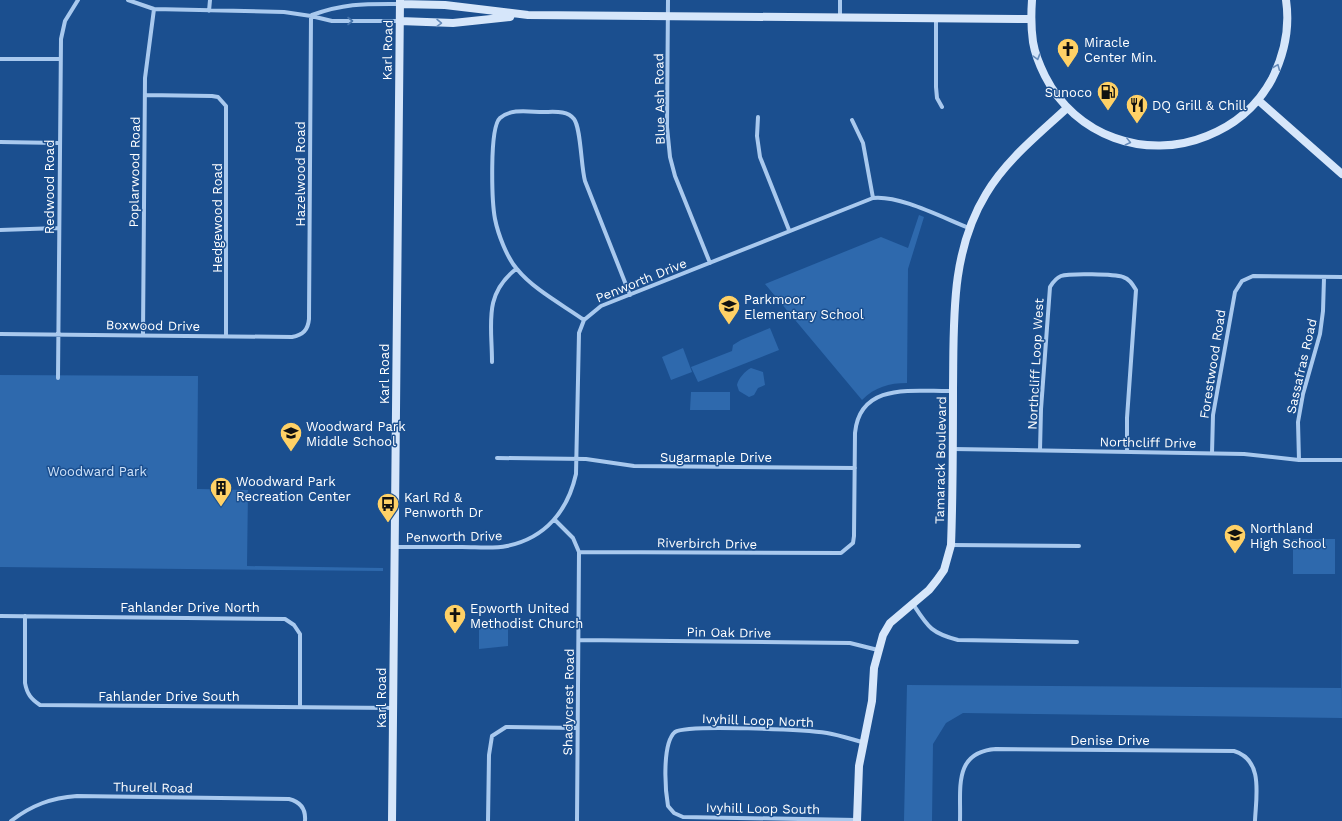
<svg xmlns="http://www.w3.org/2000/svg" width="1342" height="821" font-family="'Work Sans',sans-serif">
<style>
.green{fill:#2e69ad}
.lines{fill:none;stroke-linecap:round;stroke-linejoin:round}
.street{stroke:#a9c9ee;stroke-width:4}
.secondary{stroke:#d6e6fa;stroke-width:8}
.oneway{stroke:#4674ac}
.oneway2{stroke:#668bba}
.labels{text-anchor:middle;stroke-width:3;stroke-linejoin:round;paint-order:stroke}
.poi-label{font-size:13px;fill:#fff;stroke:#1b4f8f;text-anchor:start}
.street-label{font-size:13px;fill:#fff;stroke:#1b4f8f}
.park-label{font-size:13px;fill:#cfe3fa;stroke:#1b4f8f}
</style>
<rect width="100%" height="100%" fill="#1b4f8f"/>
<path class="green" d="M919 215 924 217 908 269 907 383C889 383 875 387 862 400L765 284 881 237 908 248Z
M770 328 779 350 698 382 691 367 732 351 733 345 741 340Z
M683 348 692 372 671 380 662 357Z
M751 368 763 372 765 385 758 388 754 395 749 397 739 391 737 385C738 379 745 371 751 368Z
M0 375 198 376 197 489 248 490 247 566 383 568V571L0 567Z
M691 392H730V410H690Z
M1293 539H1335V574H1293Z
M1341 577 1342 718 963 713 946 723 933 744 932 821H904L907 685 1341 688Z
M479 628H508V646L479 649Z"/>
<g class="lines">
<path class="street" d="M128 0 154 9 284 12 311 16 332 21H400
M668 0 667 127 670 157 675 176 710 263
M209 11 210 0
M312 15C346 3 365 4 400 4
M840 17V0
M936 18V87L937 98 942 107
M0 59H60
M145 95 212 96 218 97 226 106V336
M758 117 757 136 760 157 789 230
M852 120 863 143 873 198
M0 142 59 143
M0 230 59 228
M584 320C563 305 533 289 517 269 507 258 498 234 495 219 492 203 489 128 500 118 511 108 530 112 543 112 554 112 567 110 574 119 581 128 581 167 585 181L630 295
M0 334 292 337C303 335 308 330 309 319L311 16
M143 335 145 78 154 9
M492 362C492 324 483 295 516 269
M58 378 61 39 65 21 78 0
M953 449 1244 454 1299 460H1342
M1040 450 1041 409 1050 287C1053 282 1056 278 1061 276 1069 273 1115 274 1123 277 1130 279 1133 285 1136 290L1127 418V451
M1212 453 1213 415 1235 292 1242 281 1253 276 1342 277
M497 458 586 459 634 466 855 468
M1299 460 1298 422 1303 394 1320 334 1323 311 1324 278
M555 520 573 538 579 552 577 821
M951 545 1079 546
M395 547C417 547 439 547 462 547 477 547 493 549 507 546 546 538 568 510 576 474L579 333 584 320 601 306 873 198C900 195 943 218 969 228
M579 552 841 553 853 543 854 536 855 433C860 381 915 392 953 391
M913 604C928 627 931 633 958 640L1077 642
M0 616 285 619 294 625 300 634V707
M25 616V683C27 694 31 699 40 705L393 708
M579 640 850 643 878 650
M857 820 683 817 674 813 668 806C665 789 662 743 675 732 687 724 807 730 827 733 839 735 851 739 862 742
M11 821C32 805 51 798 77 796L289 799C301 802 306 809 305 821
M488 821 489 755 492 736 506 727 577 728
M960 821C961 788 953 752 996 749L1234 751C1264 760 1256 796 1255 821"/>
<path class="secondary" d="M1032 0C1031 14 1031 28 1033 42 1035 54 1040 66 1045 76 1075 136 1146 161 1207 136 1235 125 1258 105 1272 79 1284 55 1290 27 1286 0
M400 4 445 5 528 15 1031 19
M400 21 453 23 510 17
M1258 100 1342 174
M392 821 400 0
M857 821 859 766 872 701 874 668 883 635 890 623 929 590 937 580 944 570 951 545C953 493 953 440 953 388 954 321 950 253 986 194 1006 160 1039 134 1067 108"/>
</g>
<defs><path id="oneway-chevron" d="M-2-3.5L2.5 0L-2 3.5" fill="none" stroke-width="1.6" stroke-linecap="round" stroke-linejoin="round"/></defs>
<use class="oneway" href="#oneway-chevron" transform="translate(350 21)"/>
<g class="oneway2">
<use href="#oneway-chevron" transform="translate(439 23) rotate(1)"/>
<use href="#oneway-chevron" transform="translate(1037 57) rotate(74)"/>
<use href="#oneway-chevron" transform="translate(1277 67) rotate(-68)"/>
<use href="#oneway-chevron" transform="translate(1128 142) rotate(14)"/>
</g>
<defs>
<g id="church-pin" transform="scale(1.15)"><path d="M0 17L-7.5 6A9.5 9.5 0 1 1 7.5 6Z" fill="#ffd166" stroke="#1b4f8f"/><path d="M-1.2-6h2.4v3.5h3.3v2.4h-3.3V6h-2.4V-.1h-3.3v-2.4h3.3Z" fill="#111"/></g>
<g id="fuel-pin" transform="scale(1.15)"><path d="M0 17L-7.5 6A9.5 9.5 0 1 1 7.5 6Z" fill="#ffd166" stroke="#1b4f8f"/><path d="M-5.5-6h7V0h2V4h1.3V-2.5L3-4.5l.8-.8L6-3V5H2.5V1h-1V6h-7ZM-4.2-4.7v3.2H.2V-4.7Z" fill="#111"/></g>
<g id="restaurant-pin" transform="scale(1.15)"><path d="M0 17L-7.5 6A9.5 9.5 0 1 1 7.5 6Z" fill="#ffd166" stroke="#1b4f8f"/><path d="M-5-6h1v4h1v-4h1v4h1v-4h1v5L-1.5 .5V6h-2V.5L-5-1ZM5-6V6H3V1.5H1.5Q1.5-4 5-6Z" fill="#111"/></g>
<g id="school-pin" transform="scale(1.15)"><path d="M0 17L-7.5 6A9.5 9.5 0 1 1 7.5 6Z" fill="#ffd166" stroke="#1b4f8f"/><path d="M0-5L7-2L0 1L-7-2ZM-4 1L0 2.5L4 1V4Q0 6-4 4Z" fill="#111"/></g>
<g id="building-pin" transform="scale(1.15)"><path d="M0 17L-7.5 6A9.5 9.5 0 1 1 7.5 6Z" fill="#ffd166" stroke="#1b4f8f"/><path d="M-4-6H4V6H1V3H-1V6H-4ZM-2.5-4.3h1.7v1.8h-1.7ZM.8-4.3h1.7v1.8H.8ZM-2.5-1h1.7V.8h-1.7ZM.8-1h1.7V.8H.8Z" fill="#111"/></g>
<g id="bus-pin" transform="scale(1.15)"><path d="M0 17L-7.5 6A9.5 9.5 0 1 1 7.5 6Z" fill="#ffd166" stroke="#1b4f8f"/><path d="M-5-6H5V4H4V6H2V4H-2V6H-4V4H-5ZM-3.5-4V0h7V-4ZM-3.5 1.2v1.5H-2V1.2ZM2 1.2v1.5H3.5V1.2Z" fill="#111"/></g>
</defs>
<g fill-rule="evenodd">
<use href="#church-pin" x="1068" y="49"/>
<use href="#fuel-pin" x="1108" y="92"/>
<use href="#restaurant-pin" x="1137" y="105"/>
<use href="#school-pin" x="729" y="306"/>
<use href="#school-pin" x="291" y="433"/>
<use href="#building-pin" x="221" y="488"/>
<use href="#bus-pin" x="388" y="504"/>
<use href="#school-pin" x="1235" y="535"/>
<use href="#church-pin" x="455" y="615"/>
</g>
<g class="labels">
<g class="poi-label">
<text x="1084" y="47">Miracle<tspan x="1084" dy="15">Center Min.</tspan></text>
<text x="1092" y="97" text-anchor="end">Sunoco</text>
<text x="1152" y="110">DQ Grill &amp; Chill</text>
<text x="744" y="304">Parkmoor<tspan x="744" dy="15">Elementary School</tspan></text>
<text x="306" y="431">Woodward Park<tspan x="306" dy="15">Middle School</tspan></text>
<text x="236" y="486">Woodward Park<tspan x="236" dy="15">Recreation Center</tspan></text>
<text x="404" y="502">Karl Rd &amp;<tspan x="404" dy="15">Penworth Dr</tspan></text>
<text x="1250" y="533">Northland<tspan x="1250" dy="15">High School</tspan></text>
<text x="470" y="613">Epworth United<tspan x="470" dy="15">Methodist Church</tspan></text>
</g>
<g class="street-label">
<text transform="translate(387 50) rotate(-89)" y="5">Karl Road</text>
<text transform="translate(659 99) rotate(-91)" y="5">Blue Ash Road</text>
<text transform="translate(134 172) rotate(-89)" y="5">Poplarwood Road</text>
<text transform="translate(300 174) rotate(-90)" y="5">Hazelwood Road</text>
<text transform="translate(49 187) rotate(-90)" y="5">Redwood Road</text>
<text transform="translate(217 218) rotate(-90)" y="5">Hedgewood Road</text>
<text transform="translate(641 280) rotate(-22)" y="5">Penworth Drive</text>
<text transform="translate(153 325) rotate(1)" y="5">Boxwood Drive</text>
<text transform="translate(1035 364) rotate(-87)" y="5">Northcliff Loop West</text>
<text transform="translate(1212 364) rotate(-81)" y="5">Forestwood Road</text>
<text transform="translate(1301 366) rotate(-77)" y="5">Sassafras Road</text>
<text transform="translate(384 374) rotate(-90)" y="5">Karl Road</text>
<text transform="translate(1148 442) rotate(1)" y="5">Northcliff Drive</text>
<text x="716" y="462">Sugarmaple Drive</text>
<text transform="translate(940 460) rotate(-89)" y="5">Tamarack Boulevard</text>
<text transform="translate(454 536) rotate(-1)" y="5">Penworth Drive</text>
<text transform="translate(707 543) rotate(1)" y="5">Riverbirch Drive</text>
<text x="190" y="612">Fahlander Drive North</text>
<text transform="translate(729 632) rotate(1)" y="5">Pin Oak Drive</text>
<text x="169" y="701">Fahlander Drive South</text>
<text transform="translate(381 698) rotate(-90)" y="5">Karl Road</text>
<text transform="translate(568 702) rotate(-89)" y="5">Shadycrest Road</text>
<text transform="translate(758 720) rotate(2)" y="5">Ivyhill Loop North</text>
<text x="1110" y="745">Denise Drive</text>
<text transform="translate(153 787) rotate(1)" y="5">Thurell Road</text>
<text transform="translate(763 808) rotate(1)" y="5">Ivyhill Loop South</text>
</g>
<g class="park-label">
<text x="97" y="476">Woodward Park</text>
</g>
</g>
</svg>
